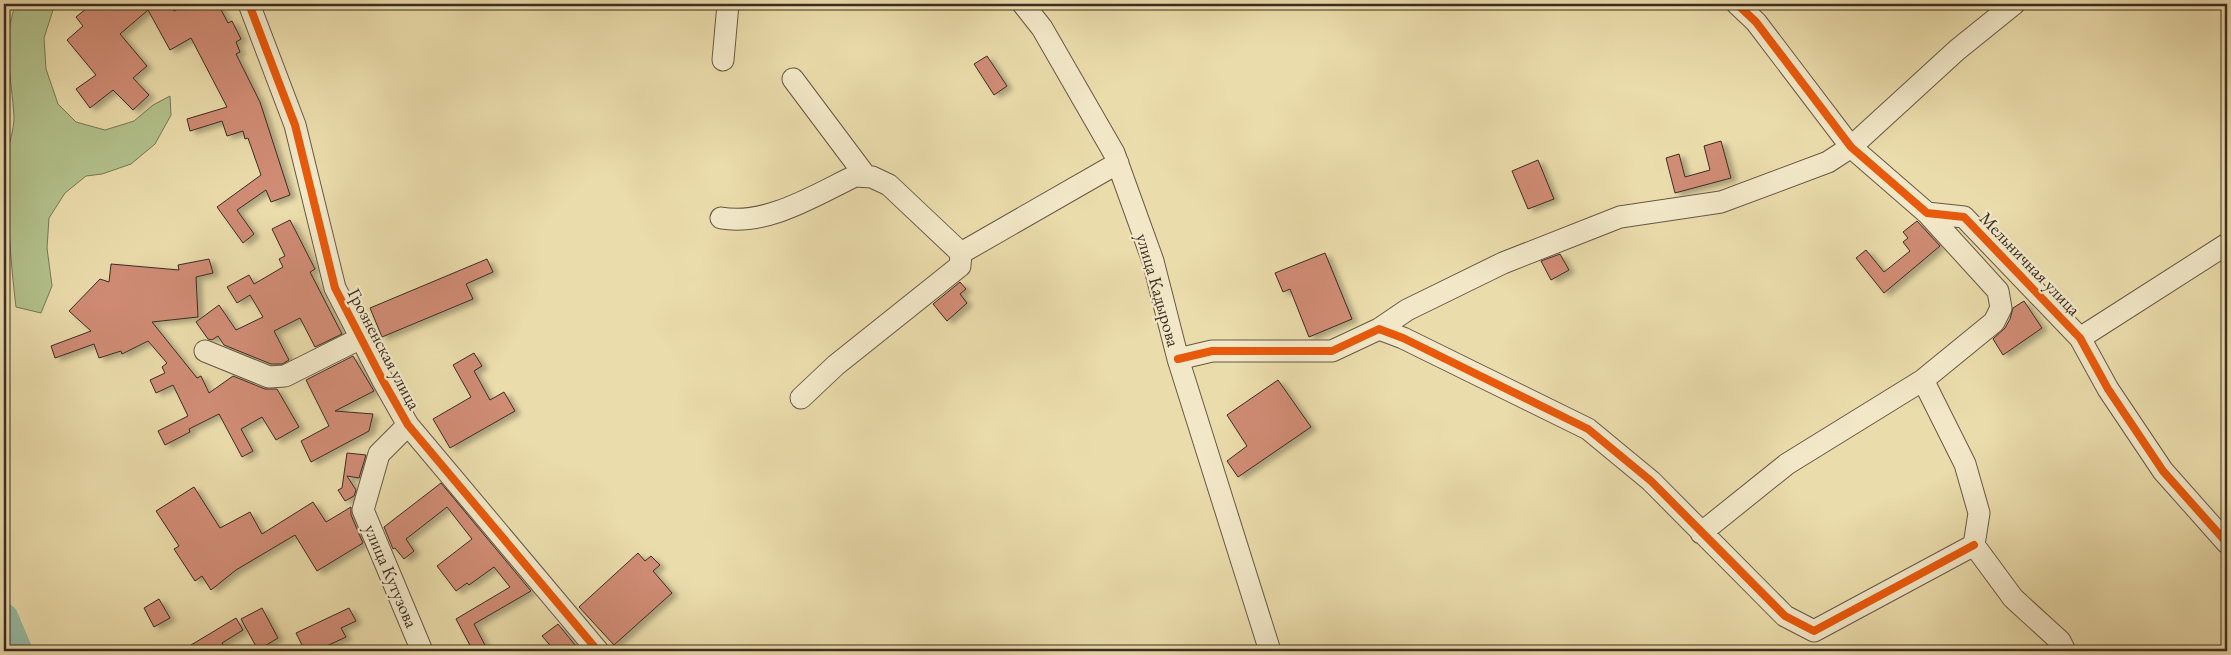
<svg xmlns="http://www.w3.org/2000/svg" width="2231" height="655" font-family="'EB Garamond',serif">
<style>
.green{fill:#b3c28c;stroke:#777758}
.lines{fill:none;stroke-linecap:round;stroke-linejoin:round}
.river{stroke:#98bca7;stroke-width:29}
.building{fill:#d08c75;stroke:#3b2c23;filter:url(#shadow)}
.minor-casing{stroke:#675845;stroke-width:23}
.minor{stroke:#f2e8c8;stroke-width:21}
.cycleway-casing{stroke:#f2e8c8;stroke-width:11}
.cycleway{stroke:#e8590c;stroke-width:8}
.labels{text-anchor:middle;stroke-width:4.5;stroke-linejoin:round;paint-order:stroke}
.street-label{font-size:18px;fill:#3b2c23;stroke:#f2e8c8}
</style>
<defs>
<filter id="shadow"><feDropShadow dx="5.5" dy="3" stdDeviation="2.5" flood-color="#0004"/></filter>
</defs>
<rect width="100%" height="100%" fill="#ebdcab"/>
<filter id="stains"><feTurbulence type="fractalNoise" baseFrequency=".004" numOctaves="4"/><feColorMatrix values="0 0 0 0 .2 0 0 0 0 .09 0 0 0 0 .02 0 0 0 .5 -.17"/></filter>
<radialGradient id="worn" r=".72"><stop offset=".6" stop-color="#630" stop-opacity="0"/><stop offset="1" stop-color="#630" stop-opacity=".3"/></radialGradient>
<path class="green" d="M16 4H48L53 10 44 38 46 69 58 104 76 122 105 130 134 121 153 105 170 96 171 115 155 144 131 164 102 174 86 176 65 193 49 218 47 248 52 286 41 313 16 307C10 258 7 208 7 158 8 144 14 131 14 117 12 79 1 40 16 4Z"/>
<g class="lines">
<path class="river" d="M4 618 18 651"/>
</g>
<path class="building" d="M92 4H170L174 11 187 4H218L228 23 232 21 241 39 236 42 240 52 236 54 260 102 290 195 271 202 266 190 237 210 254 234 243 243 217 207 261 175 248 138 245 139 243 131 227 136 222 121 190 131 187 119 227 107 191 38 170 50 148 10 120 34 147 66 133 78 149 95 133 110 113 90 90 108 76 89 96 75 67 40 83 26 76 17Z
M987 56 1007 86 994 95 974 64Z
M1721 141 1731 178 1675 193 1666 158 1679 154 1685 177 1710 170 1704 146Z
M1538 160 1554 199 1528 209 1512 171Z
M290 220 315 269 310 272 342 334 315 347 300 318 274 331 289 360 282 364H271L224 345 218 336 212 340 208 339 196 322 219 305 236 330 263 317 250 295 237 303 227 287 249 275 254 284 283 267 279 259 285 256 272 229Z
M1917 221 1940 246 1884 293 1856 258 1866 250 1884 272 1910 251 1903 242 1908 238 1903 232Z
M1325 253 1352 319 1309 337 1290 289 1283 292 1275 273Z
M1560 254 1569 270 1551 280 1541 261Z
M209 259 213 273 196 277 198 317 152 322 197 378 201 376 209 393 233 376 265 389H277L299 427 276 440 262 417 241 429 253 451 242 457 219 414 189 429 190 432 165 445 158 431 188 416 173 385 156 393 150 380 165 373 162 367 167 363 148 341 122 354 121 351 99 358 94 344 55 358 51 346 91 331 69 311 100 279 109 282 111 264 179 270 178 265Z
M487 259 493 272 466 284 473 299 382 337 370 308Z
M960 282 966 289 960 294 967 303 947 321 933 304Z
M2024 301 2042 328 2003 355 1993 339 2005 328 2010 319 2013 308Z
M474 353 482 366 474 371 490 400 504 392 515 411 450 448 433 419 471 397 453 365Z
M353 356 374 391 335 411 373 414 369 431 311 462 301 441 329 426 306 380Z
M1278 380 1311 427 1238 477 1227 461 1247 446 1227 415Z
M347 453 366 455 359 478 347 476 356 490 354 496 345 501 338 490 342 488Z
M441 483 531 591 474 624 488 651H473L456 619 510 587 494 567 469 585 467 583 456 591 437 566 472 539 447 507 406 539 414 551 404 559 395 548 393 549 384 527Z
M194 487 220 528 250 512 262 534 313 502 326 522 351 507V515L363 543 317 571 295 535 236 570 211 590 202 576 195 581 174 549 179 546 156 511Z
M638 553 645 561 651 556 660 565 653 571 672 593 614 645 579 607Z
M159 599 170 618 154 627 144 608Z
M262 608 278 638 258 650 241 619Z
M349 608 356 621 341 628 346 637 316 651H305L296 633Z
M236 618 243 630 222 643 227 651H181Z
M558 624 580 651H555L542 636Z"/>
<g class="lines">
<g class="minor-casing">
<path id="minor" d="M249 4 295 125 335 288 382 379 408 425 598 651
M1023 4 1042 28 1114 153 1153 261 1178 359 1270 651
M1737 4 1756 22 1851 147 1927 213 1964 217 2080 338 2108 389 2163 471 2227 543
M723 60 728 4
M793 79 865 175
M721 218C767 226 815 195 855 176L872 177 889 185 961 253
M961 253 1118 163
M1379 329 1407 310 1503 263 1620 217 1721 202 1828 162 1851 147 1957 50 2014 4
M2080 338 2227 244
M205 351 269 377 285 376 361 338
M1178 359 1212 351H1332L1379 329 1403 338 1588 429 1651 481 1785 616 1814 631 1974 545
M1923 380 1965 464 1979 513 1974 545 2013 598 2060 641 2065 651
M801 398 836 365 960 266 961 253
M408 425 379 454 363 510 422 651
M1701 533 1787 464 1923 380 1994 322 2001 308 1998 291 1927 213"/>
</g>
<use href="#minor" class="minor"/>
<g class="cycleway-casing">
<path id="cycleway" d="M249 4 295 125 335 288 382 379 408 425 598 651
M1737 4 1756 22 1851 147 1927 213 1964 217 2080 338 2108 389 2163 471 2227 543
M1178 359 1212 351H1332L1379 329 1403 338 1588 429 1651 481 1785 616 1814 631 1974 545"/>
</g>
<use href="#cycleway" class="cycleway"/>
</g>
<g class="labels">
<g class="street-label">
<text transform="translate(2030 264) rotate(46)" y="6">Мельничная улица</text>
<text transform="translate(1158 290) rotate(74)" y="6">улица Кадырова</text>
<text transform="translate(384 349) rotate(62)" y="6">Грозненская улица</text>
<text transform="translate(391 576) rotate(67)" y="6">улица Кутузова</text>
</g>
</g>
<rect width="2231" height="655" fill="none" stroke="#ebdcab" stroke-width="20"/>
<rect x="5" y="5" width="2221" height="645" fill="none" stroke="#3b2c23" stroke-width="2.5"/>
<rect x="10" y="10" width="2211" height="635" fill="none" stroke="#3b2c23"/>
<rect width="100%" height="100%" filter="url(#stains)"/>
<rect width="100%" height="100%" fill="url(#worn)"/>
</svg>
